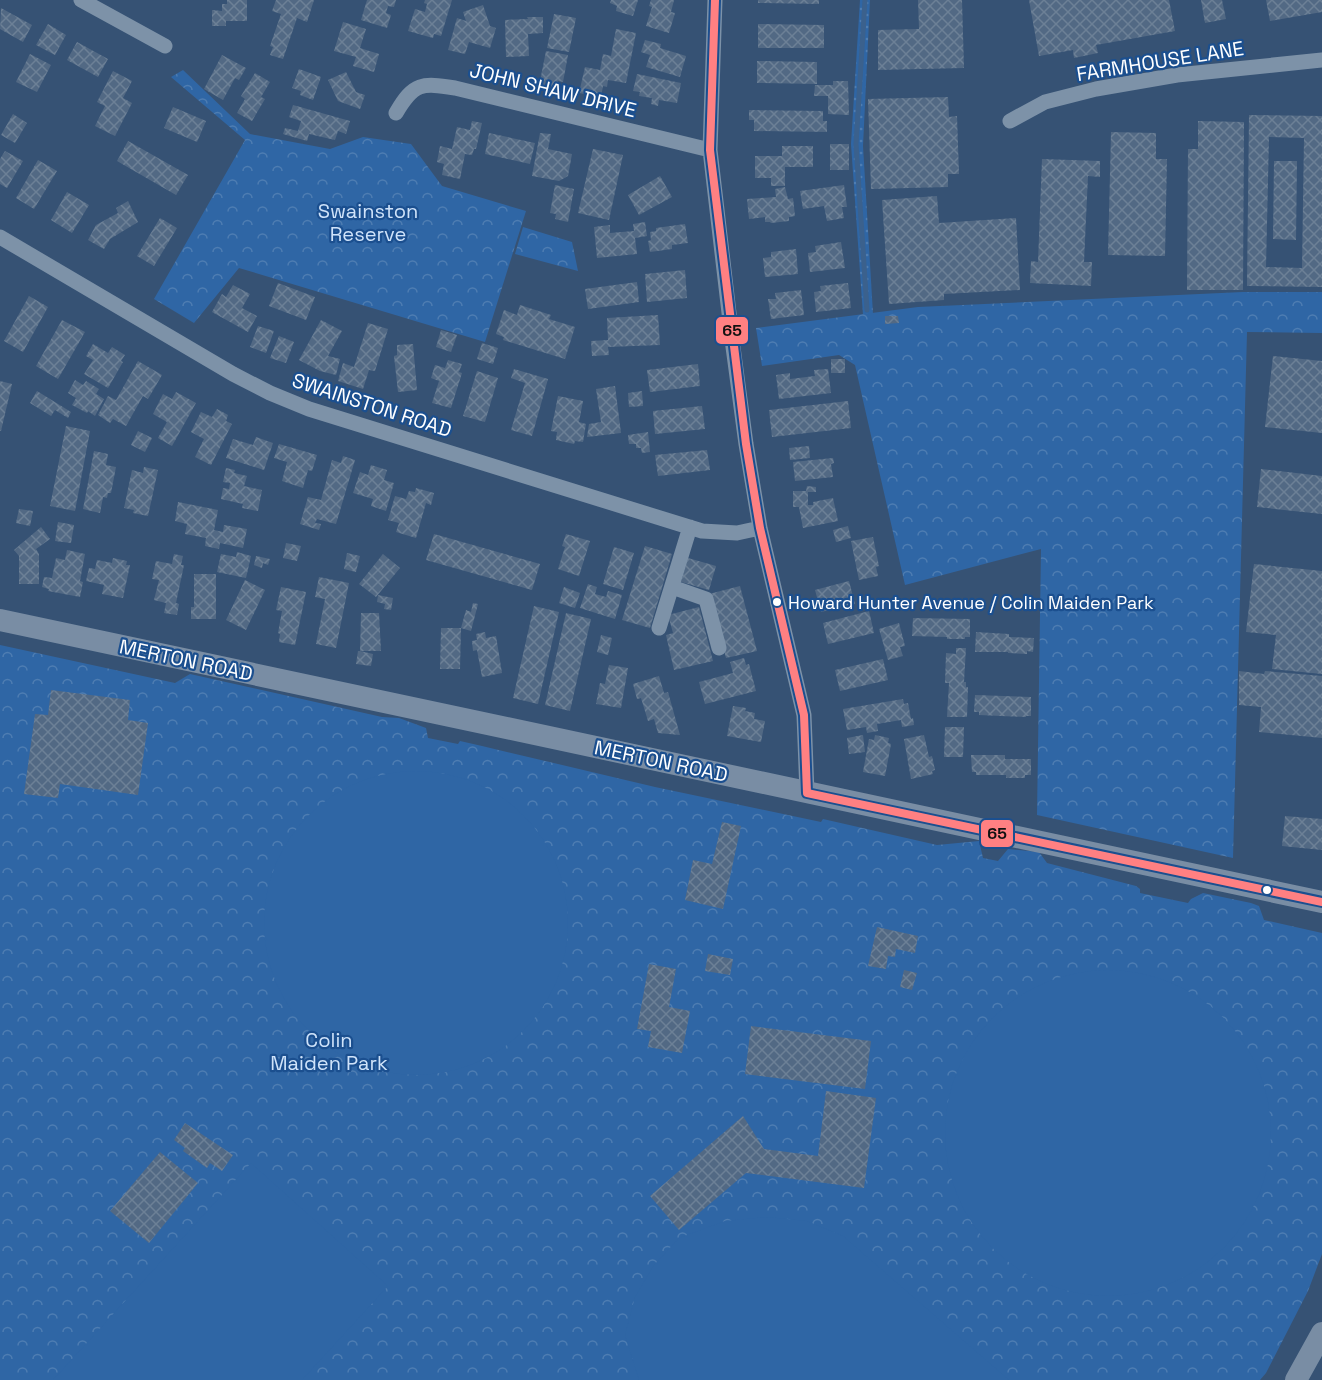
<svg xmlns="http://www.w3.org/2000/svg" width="1322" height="1380" font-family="'Space Grotesk',sans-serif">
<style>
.grass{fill:url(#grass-dots)}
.forest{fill:url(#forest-crowns)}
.garden{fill:#2f66a5}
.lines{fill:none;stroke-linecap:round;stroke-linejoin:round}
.stream{stroke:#3b618d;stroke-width:5}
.building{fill:url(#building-cross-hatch);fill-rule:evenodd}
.street{stroke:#7d92a8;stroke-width:15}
.secondary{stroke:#798da4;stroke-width:22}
.bus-1-casing{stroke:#1b4f8f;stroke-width:12}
.bus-1{stroke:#ff8082;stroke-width:8}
.bus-dot{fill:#fff;stroke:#1b4f8f;stroke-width:2}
.labels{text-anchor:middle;stroke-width:4.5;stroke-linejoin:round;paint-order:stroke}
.bus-label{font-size:18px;fill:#fff;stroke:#1b4f8f;text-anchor:start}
.street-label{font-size:20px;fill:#fff;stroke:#1b4f8f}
.park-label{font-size:20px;fill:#cfe3fa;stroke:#1b4f8f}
.line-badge{stroke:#1b4f8f;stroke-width:2}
.pale-badge-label{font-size:16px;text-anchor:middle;font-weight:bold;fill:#111}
</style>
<defs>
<pattern id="grass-dots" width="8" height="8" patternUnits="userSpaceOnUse" patternTransform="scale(1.5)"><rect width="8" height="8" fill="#2f66a5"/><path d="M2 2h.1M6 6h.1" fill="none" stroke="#4e7db2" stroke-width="1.8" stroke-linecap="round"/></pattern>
<pattern id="forest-crowns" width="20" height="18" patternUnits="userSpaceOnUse" patternTransform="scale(1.5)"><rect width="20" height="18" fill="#2f66a5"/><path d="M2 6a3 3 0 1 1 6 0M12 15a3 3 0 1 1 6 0" fill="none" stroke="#4e7db2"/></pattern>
<pattern id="building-cross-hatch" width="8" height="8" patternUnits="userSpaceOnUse" patternTransform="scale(1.5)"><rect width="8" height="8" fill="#526984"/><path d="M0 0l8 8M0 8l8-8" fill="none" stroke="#6c8096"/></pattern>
</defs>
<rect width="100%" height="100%" fill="#365274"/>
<path class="grass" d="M860 0H870L863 146 873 314 863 315 851 144Z"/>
<path class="forest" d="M183 70 250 134 330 149 363 137 411 144 442 186 526 211 485 342 239 268 194 323 154 299 245 140 171 77Z
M523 227 572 242 578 271 515 254Z
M1243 292H1322V333L1247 332 1233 858 1037 815 1041 549 905 585 855 365 839 355 762 366 756 328 918 307Z
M0 645 175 683 190 674 382 717 399 718 426 728 428 738 458 744 460 741 482 746 655 787 821 822 823 819 937 845 979 841 983 858 998 861 1008 849 1039 852 1047 863 1136 886 1140 889V893L1188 903 1191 899 1203 893 1251 903 1259 906 1264 920 1322 933V1254L1308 1291 1266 1373 1260 1380H0Z"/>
<path class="garden" d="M264 923a152 152 0 1 1 304 0a152 152 0 1 1-304 0Z
M945 1133a163 163 0 1 1 326 0a163 163 0 1 1-326 0Z
M251 1163 388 1286 302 1380H53Z
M767 1217 807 1221 843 1236 1009 1380H639L625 1335 635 1297 654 1265 679 1238 725 1221Z"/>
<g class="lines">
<path class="stream" d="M865 0 856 144 867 310"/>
</g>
<path class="building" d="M227 0H247V21H226V26H212V10L222 11V4H227Z
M276 0H314L307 22 297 18 283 59 270 55 273 47 270 46 281 14 272 11Z
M367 0H396L394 7 388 6 386 13 391 15 387 28 361 20Z
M425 0H452L441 36 434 34 433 38 408 31 415 9 425 12 427 4 424 3Z
M611 0H638L633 16 616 11 617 6 610 3Z
M651 0H674L671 12 675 13 669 33 646 26 652 7 649 6Z
M758 0H819V4L758 3Z
M918 0H962L964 68 878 70V30L919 29Z
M1029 0H1169L1175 31 1096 45 1098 53 1074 58 1073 50 1039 56Z
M1201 0H1222L1226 19 1205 23Z
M1266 0H1322V12L1270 21Z
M483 5 490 26 496 28 490 48 469 42 465 54 448 50 457 18 466 21 463 12Z
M1 8 32 25 23 42 0 29Z
M554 14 576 18 569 52 547 48Z
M527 17H543V33L528 34 529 56 506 57 505 20 528 19Z
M343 22 366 29 360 48 379 54 374 72 353 66 356 57 334 51Z
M48 24 66 35 55 55 36 45Z
M758 24 824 25V48H758Z
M616 29 636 33 626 83 608 80 607 87 603 86 601 97 579 93 585 67 600 70 603 54 611 56Z
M645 40 661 44 660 48 686 56 680 77 646 67 650 55 641 52Z
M77 42 108 59 98 77 67 60Z
M546 51 568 55 563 82 558 81 557 89 539 86Z
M30 54 51 65 37 92 16 82Z
M222 55 246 68 239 80 235 78 223 100 204 89Z
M757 61 817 62V84L757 83Z
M299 69 321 77 313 100 300 95 301 91 292 88Z
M113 71 132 81 123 98 132 103 115 136 95 126 105 106 97 102Z
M346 72 356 92 365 95 360 109 338 101 328 80Z
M255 73 270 82 261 97 265 99 252 121 237 113 245 99 241 96Z
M637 74 681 83 677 103 659 100 658 106 651 104 652 98 639 96 640 92 633 91Z
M833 81H848L849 115 828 114V96H814L815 85H833Z
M948 97 949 117 957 116 959 174H948V187L871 189 868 99Z
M293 105 350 121 346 134 338 131 335 140 309 134 307 141 283 134 285 128 298 131 301 121 289 117Z
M173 107 206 121 197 142 164 128Z
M749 110 823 111V121H827V132L754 131V120H749Z
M13 114 27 123 15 143 1 135Z
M1249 115 1322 116V287L1247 286ZM1269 137 1304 138 1302 268 1266 267Z
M472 121 482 123 476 149H474L472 155 465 154 460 179 442 175 444 164 437 162 440 146 452 149 457 127 470 130Z
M1198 121 1244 122 1243 290H1187L1188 149H1198Z
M1111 132 1156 133V159H1167L1165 256 1108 255Z
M489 133 535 143 530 164 485 154Z
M540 133 551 134 548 149 572 154 568 176 559 181 532 176Z
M128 141 188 175 176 195 117 161Z
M830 144H849V170H830Z
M782 146H813V167H785V186H771V178H755V156H782Z
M593 149 623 155 609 220 578 213Z
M5 151 23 161 7 188 0 184V159Z
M1042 159 1100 161V177L1088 176 1084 262H1092L1091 286 1030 283 1031 261 1038 262Z
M38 160 57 171 34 209 16 198Z
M1274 161H1297L1296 240 1273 239Z
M660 176 672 197 639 215 628 195Z
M555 185 574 189 568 222 555 219 556 214 550 213Z
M844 185 847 207H842L844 218 827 221 824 206 803 209 800 191Z
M785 187 788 199 793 198 795 216 789 217V221L771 223 770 222H765V217L749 219 747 199 776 197 775 189Z
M67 192 89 205 72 233 51 220Z
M937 196 939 223 1016 218 1020 290 944 294V300L889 304 882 200Z
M128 201 138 222 110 239 104 249 88 240 96 225 118 213 116 208Z
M160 218 177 228 154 266 137 256Z
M645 222 647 236 635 238 637 254 597 258 594 227 610 225V233L634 231 633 224Z
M685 224 688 243 672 245V249L650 252 648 241 651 240 650 232 656 231V228Z
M841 242 845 268 810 272 808 253 816 252 815 246Z
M796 249 798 274 765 277 763 258 771 257V252Z
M685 270 687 298 647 302 645 274Z
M637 282 639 302 588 309 585 289Z
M278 283 315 297 306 320 269 306Z
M848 283 851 308 816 312 814 292 821 291 820 286Z
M233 285 250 294 242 308 257 316 248 332 212 312 222 294 226 297Z
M801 290 804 315 771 319 768 299H776L775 293Z
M29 296 48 307 23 352 4 341Z
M520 305 551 315 549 319 575 327 565 359 503 340 504 337 496 334 504 310 517 315Z
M658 315 660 345 608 347 609 355 592 356 591 341 608 340 607 318Z
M885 316H898L899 323 885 324Z
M62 320 85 332 58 379 36 366Z
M321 320 342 331 328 356 340 359 336 375 320 371 299 360Z
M368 323 388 329 375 371 369 370 363 389 338 381 343 363 354 367Z
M258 326 274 331 266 353 250 347Z
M441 330 457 335 451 352 436 347Z
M279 336 294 342 286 363 270 358Z
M482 343 498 348 493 364 477 359Z
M93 344 108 353 112 347 125 355 121 361 123 362 108 388 84 374 93 360 86 356Z
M413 344 417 390 398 392 394 356 397 355V345Z
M1273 356 1322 361V433L1265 427Z
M831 359H845V373H831Z
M448 360 462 364 459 372 462 373 451 408 432 403 439 381 431 378 435 365 445 368Z
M138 361 162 375 148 399 143 396 126 426 113 419 110 423 98 415 108 396 116 400Z
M698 364 700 386 650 392 647 370Z
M514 369 548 379 532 436 511 430 525 383 511 378Z
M828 369 831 393 779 399 776 375 790 373V379L815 376 814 370Z
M477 371 498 378 485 422 463 416Z
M75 380 83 385 86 381 99 389 96 394 104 399 95 416 88 411 87 413 72 405 76 398 68 393Z
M0 381 12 384 1 431H0Z
M615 386 621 433 587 437 589 424 601 422 596 389Z
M37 391 71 412 68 418 55 410 51 416 30 403Z
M642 391 643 406 629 407 628 393Z
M176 392 196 403 172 446 158 438 167 422 153 414 163 394 172 399Z
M558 396 583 401 579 422 586 424 583 442 575 441 574 444 556 440 557 432 551 431Z
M848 401 851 428 772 437 769 410Z
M702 406 705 429 655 434 653 411Z
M217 409 228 415 226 421 232 424 211 465 195 457 204 439 191 432 201 412 212 417Z
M66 426 90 431 75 511 50 506Z
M138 431 152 438 145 452 131 445Z
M648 432 650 452 642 453 641 448H636V444H629L628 435Z
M256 437 273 443 264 470 226 458 233 439 253 445Z
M279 444 317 455 312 471 308 470 303 488 282 481 287 462 274 458Z
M809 446 810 458 790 460 789 448Z
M707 450 710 470 658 476 655 455Z
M94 451 108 454 106 465 116 467 111 493H108L107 498 103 497 100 513 83 509Z
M343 456 355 460 336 524 317 519 315 523 321 524 319 530 300 524 308 497 321 500 332 460 341 463Z
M833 458 834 463 831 464 833 477 795 481 793 462Z
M371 465 387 470 384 480 394 483 386 511 371 506 373 499 353 493 360 472 368 475Z
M144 467 158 470 148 516 133 513 134 510 124 508 132 470 143 473Z
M226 468 235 470 234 473 247 476 244 486 262 490 258 511 242 508 243 504 221 499 223 488 229 489 230 483 223 482Z
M1261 469 1322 476V514L1257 507Z
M807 486 816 487V492H808V505H813V502L833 498 838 521 803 528 799 507H793V491H806Z
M416 488 434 493 431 505 426 503 416 538 396 532 399 523 388 520 395 496 406 499 409 491 415 492Z
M178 502 218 510 214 530 223 532 224 525 247 529 243 548 220 543 219 549 205 546 206 538 185 534 187 524 175 521Z
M19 509 33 511 30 526 16 523Z
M58 522 74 525 71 543 55 541Z
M848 526 851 538 836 542 833 530Z
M41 527 50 539 36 549 39 554V584H19V556L14 550Z
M434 534 540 564 532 590 426 560Z
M566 534 590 541 579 576 558 569 565 547 562 546Z
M873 537 879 566 876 567 878 576 859 580 851 541Z
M286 543 301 546 297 561 283 558Z
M645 546 672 554 650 628 622 620Z
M614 547 634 553 623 590 603 584Z
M67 550 85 554 80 581 83 582 80 597 48 591 49 589 42 587 44 577 52 578 56 558 65 560Z
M237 552 251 556 246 578 217 572 221 554 236 557Z
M347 553 360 556 356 572 344 569Z
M174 554 183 556 181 565H184L176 603 179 604 177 615 164 613 166 603 154 600 159 580 152 579 156 561 172 564Z
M383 554 400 568 376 597 359 584Z
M256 556 270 559 268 565 263 563 262 568 254 565Z
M113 558 127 561 126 565H130L123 598 102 594 104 585 86 581 89 568 95 569 97 560 112 563Z
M688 558 716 566 709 590 681 582Z
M1254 564 1322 571V674L1272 669 1276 635 1246 632Z
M194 574H216V619H191V607H194Z
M319 577 349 583 336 648 316 644 325 599 315 597Z
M245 580 265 590 246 630 226 620Z
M849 581 855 604 821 612 815 590Z
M588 584 597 587 595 594 606 597 608 591 622 595 615 619 580 608Z
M740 586 757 651 726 658 709 594Z
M281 587 306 592 295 645 279 642 280 634 278 633 282 611 276 610Z
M564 587 580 593 575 608 559 603Z
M378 595 393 598 391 610 384 609 385 604 377 602Z
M473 603 478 604 471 631 461 628 466 610 471 612Z
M534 606 559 612 538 704 513 698Z
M699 607 713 661 674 670 666 635 673 633 668 615Z
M869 611 874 633 828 644 823 623Z
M361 613H379L381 651H360L373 654 371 666 356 664 358 651H360Z
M566 613 591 619 570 711 545 705Z
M913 618 970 619V637H965V639H947V637L912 636Z
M899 623 905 646 900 647 903 656 888 660 879 629Z
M441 628H461L460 669H440Z
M485 632 486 638 496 636 502 673 482 677 477 650 473 651 472 641 477 640 476 634Z
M976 632 1009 634V637L1034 638 1033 652 1027 651V654L1008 653V652H975Z
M601 635 612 638 608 655 597 652Z
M956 648H966L964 682H966V687H968L967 717H947L949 683H945L946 653 956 654Z
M744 658 746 665 749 664 756 691 705 704 699 682 733 673 730 662Z
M883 659 888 680 840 691 835 670Z
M609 665 628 668 621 708 596 704 600 683 605 684Z
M1239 671 1264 674 1265 671 1322 676V738L1259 732 1261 707 1239 705Z
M659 676 664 693 668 692 680 735 658 733 654 719 648 721 641 698 637 699 633 684Z
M51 690 130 700 128 720 148 723 138 795 60 784 58 798 24 794 35 714 48 715Z
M975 695 1031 697V716H1026V717L979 715V712H974Z
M903 699 904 704 908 703 911 719 913 718 914 725 902 727 901 720 877 724 878 731 867 733 866 727 847 730 843 709Z
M733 706 746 708 745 711 755 713 754 719 765 721 761 742 727 736Z
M945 727H964L963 757H944Z
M863 735 865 752 849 754 847 738Z
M875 735 889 738 888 743 891 744 885 776 863 772 869 739 874 740Z
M924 735 929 757 932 756 935 770 932 771 933 774 911 779 904 739Z
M971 755H1005V759H1031V775H1025V778H1006V775H976V772H972Z
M1285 816 1322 819V850L1282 846Z
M722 822 741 826 723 909 685 900 693 860 712 864Z
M877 927 918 936 915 953 896 949 895 957 888 956 886 969 868 966Z
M708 954 733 959 730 975 705 971Z
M649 964 676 969 669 1007 690 1011 682 1053 648 1047 651 1031 637 1029Z
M904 970 917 973 912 990 900 987Z
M751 1026 871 1041 865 1089 745 1074Z
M826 1091 876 1098 864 1188 746 1173 679 1230 650 1196 743 1116 764 1149 818 1156Z
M185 1123 233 1155 222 1171 210 1163 207 1168 183 1151 185 1148 174 1140Z
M160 1152 198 1183 149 1243 110 1211Z"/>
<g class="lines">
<path class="street" d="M81 0 165 46
M715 0 710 150 733 347 746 444 760 528 804 715 807 793
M396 113C414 82 422 83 455 88L710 150
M1010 121 1045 102 1096 89 1177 75 1322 60
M0 237 233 374 270 393 309 409 702 531 737 533 760 528
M672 587 706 599 719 648
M659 628 690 527"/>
<path class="secondary" d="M0 620 1322 902
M1296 1380 1322 1333"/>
<g class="bus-1-casing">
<path id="bus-1" d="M715 0 710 150 746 444 760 528 804 715 807 793 1322 902"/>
</g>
<use href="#bus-1" class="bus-1"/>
</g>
<g class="bus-dot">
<circle cx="777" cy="602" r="5"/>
<circle cx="1267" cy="890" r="5"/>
</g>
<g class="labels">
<g class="bus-label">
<text x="788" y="609">Howard Hunter Avenue / Colin Maiden Park</text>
</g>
<g class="street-label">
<text transform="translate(1160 61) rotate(-9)" y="7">FARMHOUSE LANE</text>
<text transform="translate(553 90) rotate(14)" y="7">JOHN SHAW DRIVE</text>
<text transform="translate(372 405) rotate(18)" y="7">SWAINSTON ROAD</text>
<text transform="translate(186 660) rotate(12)" y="7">MERTON ROAD</text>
<text transform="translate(661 761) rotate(12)" y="7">MERTON ROAD</text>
</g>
<g class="park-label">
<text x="368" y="218">Swainston<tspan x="368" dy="23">Reserve</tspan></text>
<text x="329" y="1047">Colin<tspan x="329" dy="23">Maiden Park</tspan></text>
</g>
</g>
<g class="line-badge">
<rect x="715" y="316" width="34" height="29" rx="6" fill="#ff8082"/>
<rect x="980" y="819" width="34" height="29" rx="6" fill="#ff8082"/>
</g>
<g class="pale-badge-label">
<text x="732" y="336">65</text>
<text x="997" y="839">65</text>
</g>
</svg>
